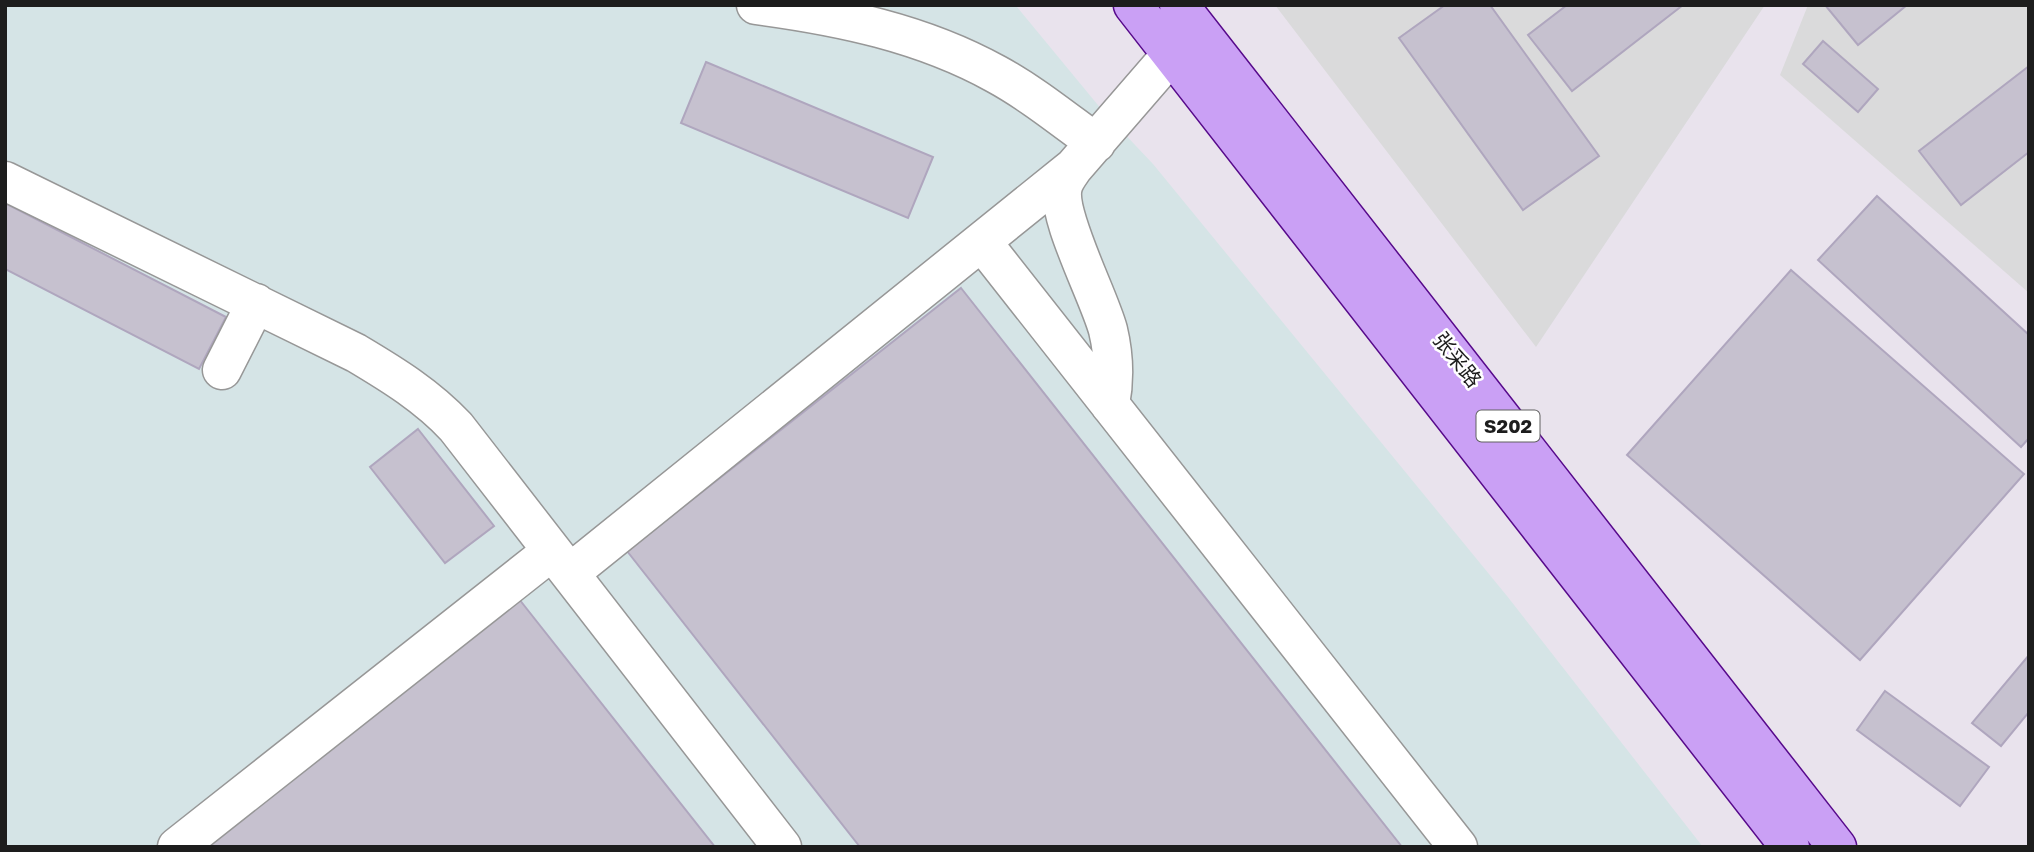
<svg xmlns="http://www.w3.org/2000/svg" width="2034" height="852" font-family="'Golos Text','Noto Sans SC',sans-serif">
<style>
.residential{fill:#dadadb}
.industrial{fill:#d5e4e6}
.building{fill:#c6c1cf;stroke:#afa6be;stroke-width:2}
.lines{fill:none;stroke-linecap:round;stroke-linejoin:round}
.minor-casing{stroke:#979797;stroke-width:41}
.major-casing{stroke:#570a8b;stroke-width:41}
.minor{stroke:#fff;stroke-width:38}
.major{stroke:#caa0f5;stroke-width:38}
.labels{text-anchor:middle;stroke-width:5;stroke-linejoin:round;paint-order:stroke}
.shield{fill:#fff;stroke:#616161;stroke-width:2}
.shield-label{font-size:19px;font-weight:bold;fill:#1d1d1d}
.street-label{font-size:21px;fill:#1d1d1d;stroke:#fff}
</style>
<rect width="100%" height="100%" fill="#e9e3ed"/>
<path class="residential" d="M1275 5H1765L1536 347Z
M1808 5H2029V293L1780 75Z"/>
<path class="industrial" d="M5 5H995L1017 7 1102 110 1153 164 1507 596 1703 847H5Z"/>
<path class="building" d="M1445 5H1490L1599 156 1523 210 1399 38Z
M1567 5H1683L1572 91 1528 35Z
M1825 5H1907L1858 45Z
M1823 41 1878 89 1858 112 1803 64Z
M706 62 933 157 908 218 681 123Z
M2029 66V152L1961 205 1919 151Z
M1877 196 2029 335V438L2021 447 1818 260Z
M5 203 226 317 199 369 5 269Z
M1791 270 2024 474 1860 660 1627 455Z
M961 288 1402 847H860L627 551Z
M418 429 494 526 445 563 370 467Z
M519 599 715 847H205Z
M2029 655V712L2001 746 1972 723Z
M1885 691 1989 767 1960 806 1857 730Z"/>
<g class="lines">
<g class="minor-casing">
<path id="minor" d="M756 5C839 16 922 33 996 74 1031 93 1063 119 1096 143
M1074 167C1070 173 1065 179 1063 186 1055 214 1099 296 1108 330 1114 355 1115 379 1110 405
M5 181 356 353C393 375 427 396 456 427L782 847
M982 242 1458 847
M222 370 256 303
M570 573 1074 167 1171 55
M177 847 552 551"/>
</g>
<g class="major-casing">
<path id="major" d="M1133 5 1790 847
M1179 5 1837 847"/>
</g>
<use href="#minor" class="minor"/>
<use href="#major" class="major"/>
</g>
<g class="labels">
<rect class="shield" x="1476.5" y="410.5" width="63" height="31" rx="5"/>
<g class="shield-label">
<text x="1508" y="433">S202</text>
</g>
<g class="street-label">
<text transform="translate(1457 360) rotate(52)" y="7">张采路</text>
</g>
</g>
<rect width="2034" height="852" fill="none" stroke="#1d1d1d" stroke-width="14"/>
</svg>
